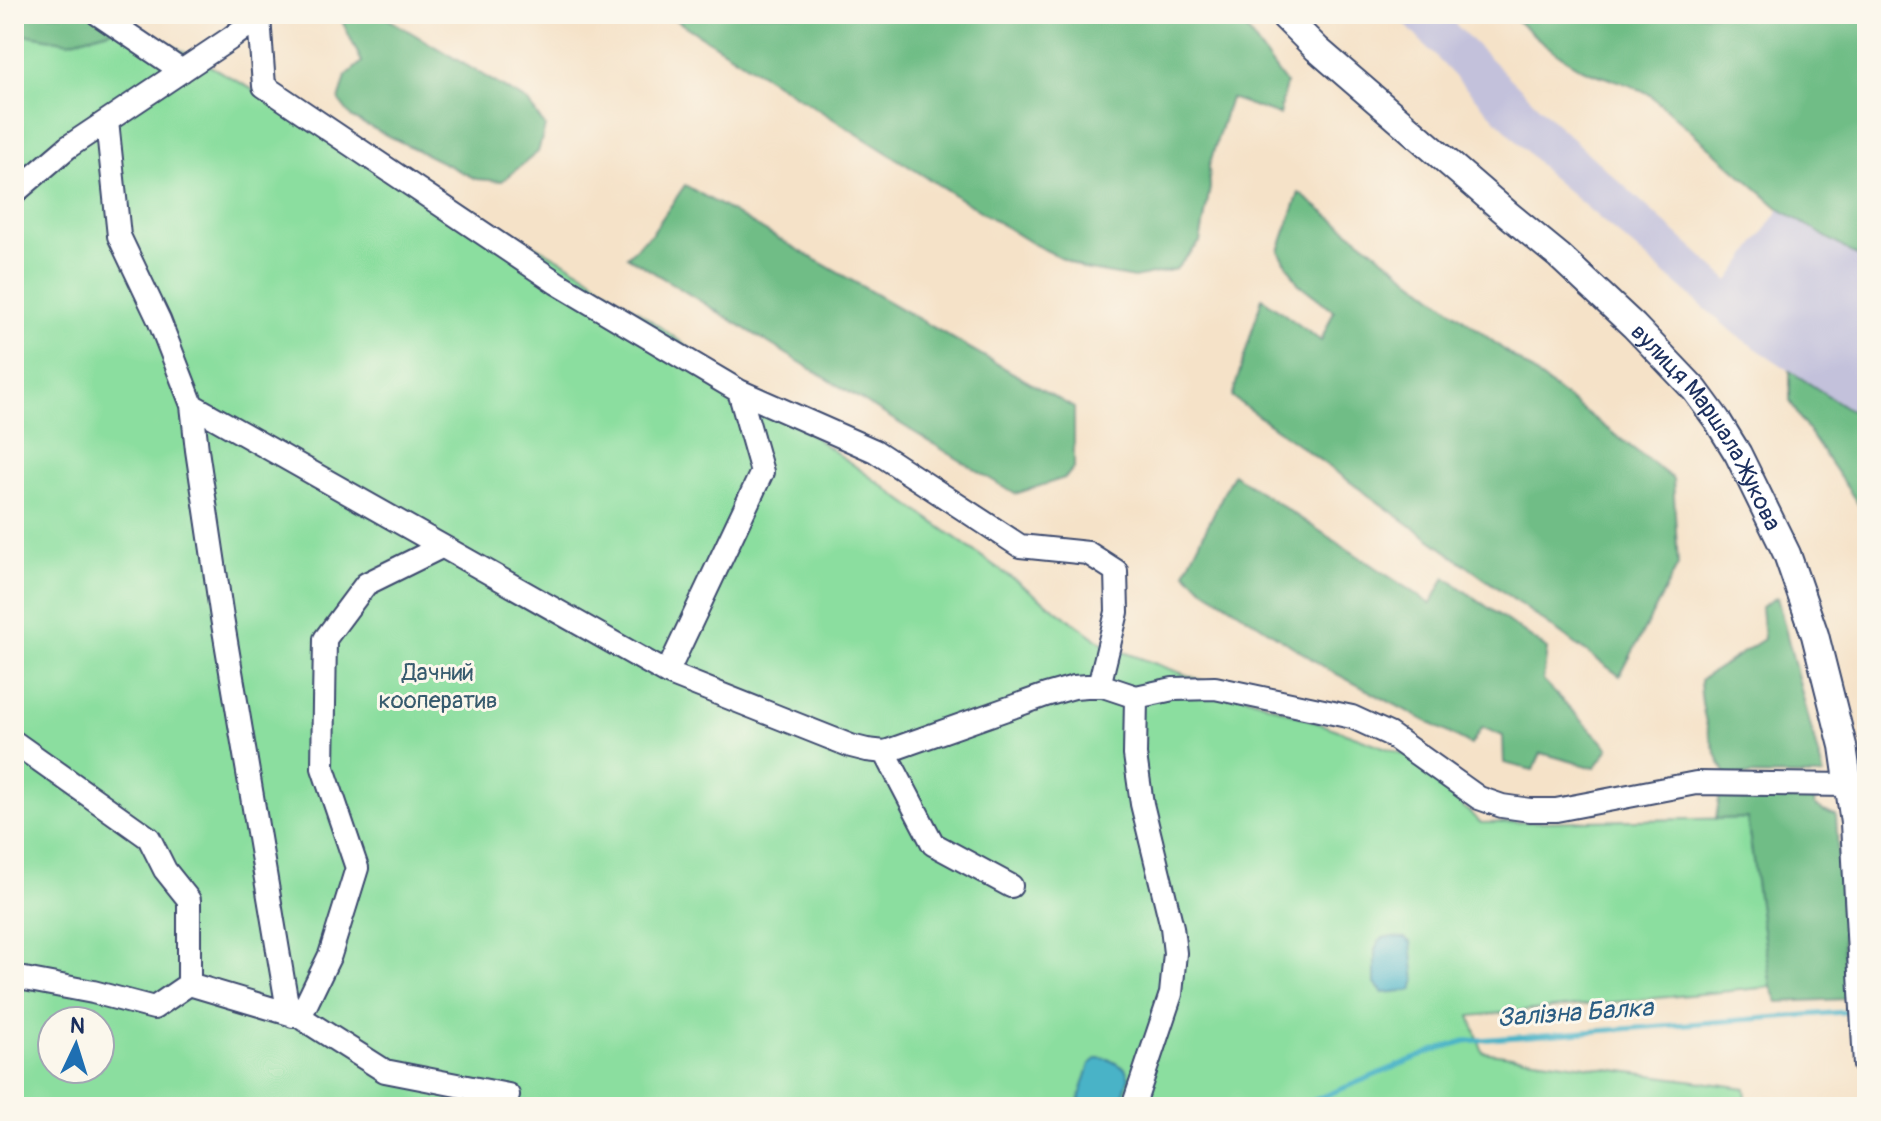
<svg xmlns="http://www.w3.org/2000/svg" width="1881" height="1121" font-family="Pangolin,sans-serif">
<style>
.industrial{fill:#c3c1db}
.green{fill:#8bde9f;stroke:#53867e;stroke-width:2;fill-rule:evenodd}
.forest{fill:#70bd86;stroke:#467672;stroke-width:2}
.water{fill:#49b3c7;stroke:#327192;stroke-width:2}
.lines{fill:none;stroke-linecap:round;stroke-linejoin:round}
.stream{stroke:#49b3c7;stroke-width:5}
.minor-casing{stroke:#3c4a6e;stroke-width:26}
.major-casing{stroke:#3c4a6e;stroke-width:30}
.minor{stroke:#fff;stroke-width:22}
.major{stroke:#fff;stroke-width:26}
.labels{text-anchor:middle;stroke-width:6;stroke-linejoin:round;paint-order:stroke}
.street-label{font-size:24px;fill:#1b2f5e;stroke:#fbf7ec}
.park-label{font-size:24px;fill:#375b6e;stroke:#fbf7ec}
.water-label{font-size:26px;font-style:italic;fill:#2b5d83;stroke:#fbf7ec}
</style>
<rect width="100%" height="100%" fill="#fbf7ec"/>
<filter id="ink" filterUnits="userSpaceOnUse"><feTurbulence type="fractalNoise" baseFrequency=".0125" numOctaves="2"/><feDisplacementMap in="SourceGraphic" scale="16" xChannelSelector="R" yChannelSelector="G"/><feConvolveMatrix kernelMatrix="1 2 1 2 8 2 1 2 1" color-interpolation-filters="sRGB"/></filter>
<filter id="wash" filterUnits="userSpaceOnUse"><feTurbulence type="fractalNoise" baseFrequency=".006" numOctaves="4" result="noise"/><feDisplacementMap in="SourceGraphic" scale="32" xChannelSelector="R" yChannelSelector="G"/><feGaussianBlur stdDeviation="1.8" result="paint"/><feColorMatrix in="noise" values="0 0 0 0 0 0 0 0 0 0 0 0 0 0 0 0 0 1.4 0 .05"/><feComposite in="paint" operator="in"/></filter>
<g filter="url(#wash)">
<rect width="100%" height="100%" fill="#f5e2c8"/>
<path class="industrial" d="M1395 14H1448L1453 22 1566 133 1729 281 1780 209 1867 262V421L1737 336 1550 176Z"/>
<path class="green" d="M14 14H116L583 272 1107 646 1406 755 1481 823 1747 818 1771 987 1470 1016 1483 1052 1745 1088 1747 1107H14ZM52 1021H100V1069H52Z"/>
<path class="forest" d="M14 14H126L110 31 69 42 29 35 14 37Z
M342 14H380L528 102 545 127 538 152 502 181 476 179 352 118 339 101 346 76 362 62 343 23Z
M666 14H1235L1286 84 1279 115 1230 98 1209 166 1210 188 1200 242 1176 269 1134 278 1084 269 1031 243Z
M1509 14H1856L1867 17V262L1780 209 1649 94C1629 82 1606 79 1585 70 1557 57 1532 33 1509 14Z
M685 185 1074 408V468L1065 478 1015 494 627 256 652 233Z
M1299 193 1673 479 1678 565 1620 676 1232 397 1262 298 1321 341 1334 311 1298 283 1279 251Z
M1790 371 1867 421V517L1801 420 1790 401Z
M1233 474 1431 604 1445 577 1547 649 1543 681 1609 748 1595 768 1541 753 1533 770 1504 763 1503 736 1482 727 1471 745 1329 670 1204 589 1185 572Z
M1777 597 1817 751 1824 776 1726 775C1710 744 1701 714 1700 680L1764 639 1761 607Z
M1812 791 1815 805 1823 811 1836 815 1846 999 1778 1002 1771 987 1747 818 1716 819 1720 793Z"/>
<path class="water" d="M1386 937 1405 938 1411 943 1415 982 1412 990 1383 993 1375 984V950L1379 940Z
M1098 1058 1108 1059 1125 1068 1129 1077 1119 1107H1086L1079 1099 1090 1064Z"/>
<g class="lines">
<path class="stream" d="M1298 1107 1433 1051 1465 1041 1858 1011"/>
</g>
</g>
<g filter="url(#ink)">
<g class="lines">
<g class="minor-casing">
<path id="minor" d="M98 14 182 71
M259 17 264 86 557 283 739 391 762 472 667 673
M107 121 119 236 159 320 192 405 667 673 851 746 867 750 885 752 1046 695 1074 687 1087 686H1103L1136 697 1173 689 1215 688 1352 717 1389 734 1479 798 1502 806 1530 810H1556L1696 783 1849 785
M14 193 68 147 231 38 263 14
M739 391 875 451 1020 546 1088 553 1116 571 1117 612 1099 686
M192 405 197 450 222 618 286 998 293 1016
M14 742 149 838 165 870 189 900V984L154 1008 93 992 14 977
M885 752 933 844 1011 886
M189 984 300 1017 330 955 357 868 323 768 325 639 366 584 441 547
M300 1017 385 1071 508 1095
M1133 1107 1171 994 1175 953 1172 927 1142 804 1135 755 1136 697"/>
</g>
<g class="major-casing">
<g id="major">
<path id="s1" d="M1282 14 1317 49 1509 215 1559 256 1634 326 1695 390 1717 420 1738 454 1787 554 1815 635 1843 746 1854 823 1867 1065"/>
</g>
</g>
<use href="#minor" class="minor"/>
<use href="#major" class="major"/>
</g>
</g>
<g class="labels">
<g class="street-label">
<text dy="8" stroke="none"><textPath href="#s1" startOffset="596">вулиця Маршала Жукова</textPath></text>
</g>
<g class="park-label">
<text x="438" y="680">Дачний<tspan x="438" dy="28">кооператив</tspan></text>
</g>
<g class="water-label">
<text transform="translate(1575 1012) rotate(-4)" y="9">Залізна Балка</text>
</g>
</g>
<rect width="1881" height="1121" fill="none" stroke="#fbf7ec" stroke-width="48"/>
<g transform="translate(76 1045) rotate(4)"><circle r="38" fill="#fbf7ec" stroke="#a1a7b3" stroke-width="2"/>
<path d="M0-6L14 30L0 20L-14 30Z" fill="#1f6fb2"/>
<text y="-12" font-size="22" font-weight="bold" text-anchor="middle" fill="#1b2f5e">N</text>
</g>
</svg>
